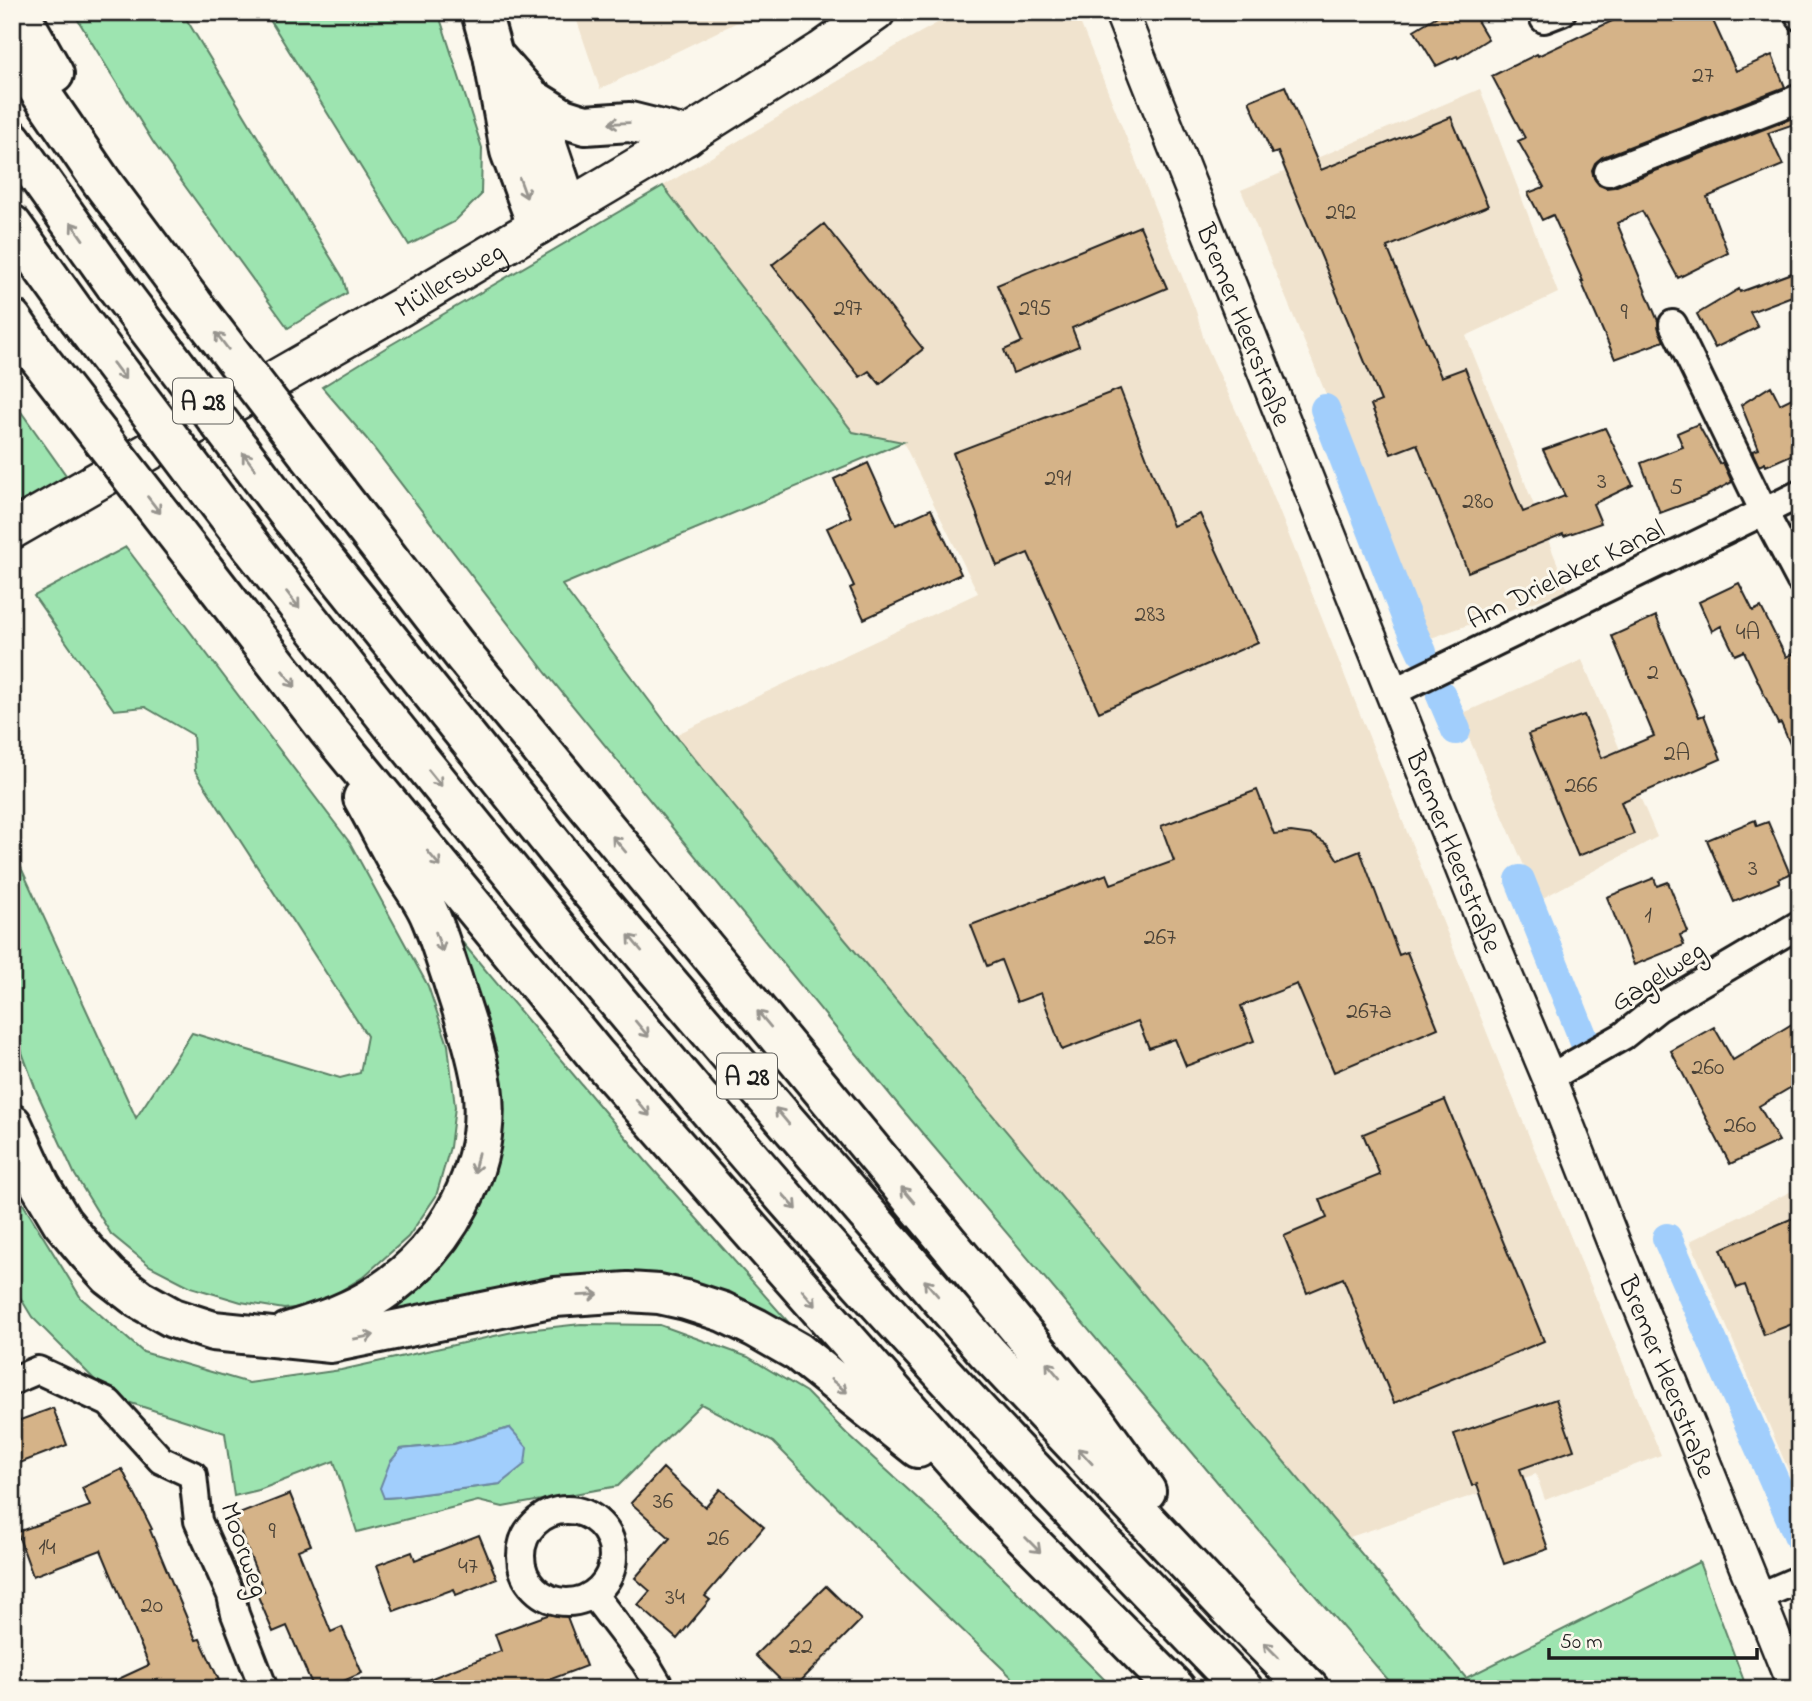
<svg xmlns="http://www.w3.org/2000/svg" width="1812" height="1701" font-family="'Indie Flower',sans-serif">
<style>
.built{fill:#f0e3ce}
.green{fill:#9de4b0;stroke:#5c8066;stroke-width:2;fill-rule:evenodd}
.water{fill:#a1cefc;stroke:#6c87a2;stroke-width:2}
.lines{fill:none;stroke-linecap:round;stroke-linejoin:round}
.canal{stroke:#a1cefc;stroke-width:30}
.building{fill:#d5b388;stroke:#1c1c1c;stroke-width:2}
.minor-casing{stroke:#1c1c1c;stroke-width:32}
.tertiary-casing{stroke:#1c1c1c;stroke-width:37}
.secondary-casing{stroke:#1c1c1c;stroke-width:42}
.motorway-casing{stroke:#1c1c1c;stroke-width:44}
.minor{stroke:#fbf7ec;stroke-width:26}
.tertiary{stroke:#fbf7ec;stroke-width:32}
.secondary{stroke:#fbf7ec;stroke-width:37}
.motorway{stroke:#fbf7ec;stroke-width:38}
.motorway-bridge-casing{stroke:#1c1c1c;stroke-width:44;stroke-linecap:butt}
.motorway-bridge{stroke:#fbf7ec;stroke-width:38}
.oneway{stroke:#97948e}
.labels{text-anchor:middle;stroke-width:6;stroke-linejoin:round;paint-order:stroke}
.number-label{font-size:24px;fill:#4a4237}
.shield{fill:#fbf7ec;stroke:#5f5e5a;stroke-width:2}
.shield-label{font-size:26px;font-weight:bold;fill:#1c1c1c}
.street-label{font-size:28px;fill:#1c1c1c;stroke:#fbf7ec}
</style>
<rect width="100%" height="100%" fill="#fbf7ec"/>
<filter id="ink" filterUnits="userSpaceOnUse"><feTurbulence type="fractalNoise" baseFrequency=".0143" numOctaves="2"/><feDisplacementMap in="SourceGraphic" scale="14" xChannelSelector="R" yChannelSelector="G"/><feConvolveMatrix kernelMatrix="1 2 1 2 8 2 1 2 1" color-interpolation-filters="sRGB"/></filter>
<g filter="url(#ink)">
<path class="built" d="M574 12H758L600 89Z
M957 12H1076L1196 311 1204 340 1264 473 1505 1078 1661 1455 1545 1500 1536 1474 1347 1538 675 735 978 593 903 442 854 433 663 186 905 41Z
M1480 89 1558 293 1466 336 1568 590 1428 639 1241 190Z
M1582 660 1657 837 1539 900 1459 715Z
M1800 1187V1497L1690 1241Z"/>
<path class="green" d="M73 12H182L343 278 347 293 288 328 153 142Z
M265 12H438L482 148 481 195 454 222 409 245Z
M663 186 853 432 903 442 562 585 675 735 795 880 1466 1678 1699 1562 1747 1689H1396L1230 1497 901 1108 546 673 366 438 322 387 387 347Z
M12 399 68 478 12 506Z
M126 547 350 843 428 986 448 1045 455 1107 450 1147 436 1196 408 1237 363 1277 337 1293 313 1306 284 1309 241 1302 191 1287 150 1266 111 1234 75 1175 36 1090 12 1025V848L136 1118 192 1033 340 1078 360 1073 367 1036 195 771 193 735 145 707 114 710 34 596Z
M462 942 645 1160 806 1342 622 1285 351 1328 490 1166 496 1057Z
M12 1186 81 1298 143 1352 249 1383 341 1370 517 1331 581 1324 660 1325 748 1357 806 1392 847 1434 982 1557 1114 1689H1024L905 1575 773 1442 701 1404 618 1486 503 1507 478 1501 357 1532 334 1461 259 1490 234 1496 225 1433 112 1397 32 1317 12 1284ZM510 1428 500 1484 398 1497 384 1498 401 1449 454 1444Z"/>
<path class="water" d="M510 1428 527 1447 525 1464 500 1484 399 1497 384 1498 380 1488 390 1462 401 1449 454 1444Z"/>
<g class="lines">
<path class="canal" d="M1325 409 1408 622 1422 652
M1441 695 1456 730
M1520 880 1586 1045
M1667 1238 1800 1539"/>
</g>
<path class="building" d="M1444 12H1472L1488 39 1458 58 1457 56 1436 66 1414 30Z
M1631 12H1709L1736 71 1772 55 1785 87 1602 157 1595 163 1592 170 1594 178 1599 185 1606 188 1614 187 1798 116 1800 122 1768 133 1783 165 1707 197 1728 253 1678 278 1642 211 1617 223 1658 321 1659 330 1664 341 1615 359 1581 281H1583L1553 215 1542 220 1528 193 1544 187 1518 141 1525 138 1492 76 1537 54 1538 56Z
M1285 86 1321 170 1451 117 1488 206 1387 247 1441 377 1465 368 1523 512 1565 496 1543 450 1605 428 1633 485 1593 504 1601 523 1564 536 1563 534 1468 572 1417 444 1391 454 1371 405 1381 401 1278 152 1272 154 1249 101Z
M824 224 923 349 880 384 869 371 860 377 772 265Z
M1140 226 1167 288 1072 328 1079 346 1013 373 1004 350 1022 342 997 285Z
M1800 270V293L1750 312 1758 327 1715 348 1697 314 1739 289 1740 292Z
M1771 386 1780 404 1800 394V451L1766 466 1765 463 1759 466 1752 451 1759 449 1741 405Z
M1120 389 1173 526 1200 514 1258 642 1099 712 1028 553 997 566 953 453Z
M1698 424 1720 464 1723 462 1732 482 1706 496 1660 513 1641 463 1683 447 1677 433Z
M868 463 896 525 931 509 961 574 864 619 850 588 854 586 827 528 851 517 834 479Z
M1739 583 1753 611 1761 607 1786 657 1794 653 1800 665V767L1781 723 1778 724 1744 651 1735 655 1721 626 1712 631 1699 602Z
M1656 616 1699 717 1704 715 1721 759 1621 802 1634 834 1578 856 1528 734 1584 715 1602 758 1654 736 1612 636Z
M1257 790 1274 834 1291 832 1312 835 1328 845 1338 860 1360 851 1399 955 1407 952 1438 1028 1334 1072 1297 984 1241 1006 1254 1041 1186 1066 1175 1039 1149 1048 1138 1021 1062 1050 1041 993 1017 1002 1001 960 987 966 971 925 1107 874 1111 884 1174 861 1161 826Z
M1755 820 1757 826 1768 822 1790 874 1778 879 1780 882 1734 902 1707 840Z
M1654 878 1657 886 1668 882 1688 932 1680 935 1684 945 1634 965 1607 897Z
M1800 1019V1082L1759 1106 1779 1141 1730 1164 1671 1051 1714 1027 1733 1060Z
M1445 1100 1544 1341 1394 1403 1343 1278 1307 1293 1284 1236 1327 1218 1320 1199 1380 1175 1363 1134Z
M1800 1215V1321L1764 1335 1745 1285 1737 1288 1721 1249Z
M1556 1399 1574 1450 1520 1469 1548 1549 1504 1564 1477 1484 1472 1486 1454 1434Z
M53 1408 67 1445 12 1466V1423Z
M663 1468 705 1507 720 1489 764 1527 705 1596 710 1600 677 1639 638 1605 650 1591 635 1578 670 1538 631 1503Z
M122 1469 152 1529 150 1530 196 1640 200 1639 223 1689H97L149 1665 101 1550 33 1576 17 1532 90 1506 82 1488Z
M290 1494 311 1545 298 1550 331 1632 342 1627 362 1673 325 1689H314L287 1626 273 1632 257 1594 264 1591 234 1516Z
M479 1535 497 1579 456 1595 454 1589 394 1611 377 1565 412 1552 415 1560Z
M826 1586 861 1620 793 1689H790L755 1655Z
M564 1609 586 1666 525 1689H410L409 1687 501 1651 495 1634Z"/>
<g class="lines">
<g class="minor-casing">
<path id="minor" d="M1798 12 1800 17
M1544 19 1562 12
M1608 172 1800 98
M1673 324 1764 512 1800 580
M1393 692 1800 494
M1549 1078 1623 1036 1658 1008 1800 924
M12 1381 38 1370 109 1403 161 1460 193 1475 198 1521 231 1595 235 1614 264 1689
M521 1556a46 46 0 1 1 92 0a46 46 0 1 1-92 0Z
M593 1594 645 1662 661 1689
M1758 1597 1800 1579"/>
</g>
<g class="tertiary-casing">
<g id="tertiary">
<path id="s1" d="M1121 12 1481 916 1549 1078 1613 1241 1690 1428 1795 1689"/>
</g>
</g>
<g class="secondary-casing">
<g id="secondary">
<path id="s2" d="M12 530 401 307 645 162 821 51 876 12"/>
</g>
</g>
<g class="motorway-casing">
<path id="motorway" d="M19 12 54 74
M481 12 493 55 510 151 537 225
M12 51 101 181 193 304
M493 55 531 98 563 118 585 125 630 122 686 136
M531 98 568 207
M12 140 116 286
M12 225 78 317
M12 319 36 354
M338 493 464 656 1097 1423 1146 1491
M290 516 591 892 787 1122 987 1352 1233 1612 1309 1689
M251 546C412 752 576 956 746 1153 905 1338 1074 1514 1243 1689
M202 567 328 730 595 1054 985 1496 1176 1689
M12 1124 40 1185 62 1222 86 1251 109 1276 139 1299 173 1318 213 1331 331 1343 555 1297 628 1292 659 1294 686 1300 723 1312 756 1328 798 1352 918 1448
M288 1332C319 1322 352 1312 380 1293 447 1249 493 1166 482 1085 476 1048 463 1013 452 978 445 958 439 937 431 918 424 900 411 884 401 868 388 845 376 821 363 798"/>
</g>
<use href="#minor" class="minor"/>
<use href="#tertiary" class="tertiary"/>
<use href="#secondary" class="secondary"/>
<use href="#motorway" class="motorway"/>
<g class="motorway-bridge-casing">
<path id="motorway-bridge" d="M116 286 290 516
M193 304 338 493
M78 317 251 546
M36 354 202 567"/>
</g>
<use href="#motorway-bridge" class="motorway-bridge"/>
</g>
<defs><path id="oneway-shaft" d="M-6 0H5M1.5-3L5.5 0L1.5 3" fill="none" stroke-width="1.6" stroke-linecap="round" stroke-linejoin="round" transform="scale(1.75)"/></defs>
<g class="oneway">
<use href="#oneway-shaft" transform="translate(619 123) rotate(178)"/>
<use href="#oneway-shaft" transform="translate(523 188) rotate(70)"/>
<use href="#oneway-shaft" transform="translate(77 231) rotate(-125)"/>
<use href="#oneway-shaft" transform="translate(222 341) rotate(-127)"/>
<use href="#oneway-shaft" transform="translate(119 371) rotate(53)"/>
<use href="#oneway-shaft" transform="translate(249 461) rotate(-127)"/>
<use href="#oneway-shaft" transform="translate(154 505) rotate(52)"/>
<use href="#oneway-shaft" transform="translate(293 600) rotate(52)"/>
<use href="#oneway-shaft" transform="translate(289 679) rotate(52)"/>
<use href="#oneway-shaft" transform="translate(435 778) rotate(51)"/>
<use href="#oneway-shaft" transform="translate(619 844) rotate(-130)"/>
<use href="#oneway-shaft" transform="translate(434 859) rotate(50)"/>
<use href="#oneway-shaft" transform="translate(439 942) rotate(71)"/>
<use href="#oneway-shaft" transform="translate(635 943) rotate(-130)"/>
<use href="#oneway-shaft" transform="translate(764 1019) rotate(-130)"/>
<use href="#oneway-shaft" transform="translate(642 1029) rotate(50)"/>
<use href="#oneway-shaft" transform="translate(643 1108) rotate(49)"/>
<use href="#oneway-shaft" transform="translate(782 1116) rotate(-130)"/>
<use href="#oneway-shaft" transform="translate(476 1163) rotate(102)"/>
<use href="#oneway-shaft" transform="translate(908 1195) rotate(-130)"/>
<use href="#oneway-shaft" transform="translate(790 1202) rotate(48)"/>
<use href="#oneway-shaft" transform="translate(931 1288) rotate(-131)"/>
<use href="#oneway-shaft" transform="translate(588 1295) rotate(-3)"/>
<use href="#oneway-shaft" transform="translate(809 1298) rotate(49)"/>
<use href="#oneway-shaft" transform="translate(364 1337) rotate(-11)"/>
<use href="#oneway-shaft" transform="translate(1053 1370) rotate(-130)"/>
<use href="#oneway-shaft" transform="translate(839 1386) rotate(39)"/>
<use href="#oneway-shaft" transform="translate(1085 1456) rotate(-133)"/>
<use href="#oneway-shaft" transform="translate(1033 1545) rotate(45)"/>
<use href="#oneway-shaft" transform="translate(1271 1650) rotate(-135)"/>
</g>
</g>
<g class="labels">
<g class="number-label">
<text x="1703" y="82">27</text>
<text x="1341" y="219">292</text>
<text x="848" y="315">297</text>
<text x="1035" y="315">295</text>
<text x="1624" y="319">9</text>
<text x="1058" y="485">291</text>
<text x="1602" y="488">3</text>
<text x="1676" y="494">5</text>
<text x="1478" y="508">280</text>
<text x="1150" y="621">283</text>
<text x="1748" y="639">4A</text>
<text x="1653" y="679">2</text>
<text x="1677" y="760">2A</text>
<text x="1581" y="792">266</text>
<text x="1753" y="875">3</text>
<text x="1648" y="922">1</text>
<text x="1160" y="944">267</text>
<text x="1369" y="1018">267a</text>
<text x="1708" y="1074">260</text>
<text x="1740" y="1132">260</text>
<text x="663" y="1508">36</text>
<text x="272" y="1538">9</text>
<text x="718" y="1545">26</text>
<text x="47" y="1554">14</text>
<text x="468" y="1573">47</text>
<text x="675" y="1604">34</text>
<text x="152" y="1612">20</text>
<text x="801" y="1653">22</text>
</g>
<g class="shield">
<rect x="173" y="378.5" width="60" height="45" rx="5"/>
<rect x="717" y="1053.5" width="60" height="45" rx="5"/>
</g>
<g class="shield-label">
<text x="203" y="410">A 28</text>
<text x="747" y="1085">A 28</text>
</g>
<g class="street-label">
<text dy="10" stroke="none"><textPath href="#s2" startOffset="504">Müllersweg</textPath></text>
<text dy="10" stroke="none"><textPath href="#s1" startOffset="336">Bremer Heerstraße</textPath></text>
<text transform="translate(1565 573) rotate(-26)" y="10">Am Drielaker Kanal</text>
<text dy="10" stroke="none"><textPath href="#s1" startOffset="903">Bremer Heerstraße</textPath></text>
<text transform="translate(1657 975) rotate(-33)" y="10">Gagelweg</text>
<text dy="10" stroke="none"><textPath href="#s1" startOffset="1470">Bremer Heerstraße</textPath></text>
<text transform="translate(246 1549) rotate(71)" y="10">Moorweg</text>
</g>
</g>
<rect width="1812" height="1701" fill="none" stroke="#fbf7ec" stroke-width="42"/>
<rect x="21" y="21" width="1770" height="1659" fill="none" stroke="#1c1c1c" stroke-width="2.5" filter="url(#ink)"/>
<path d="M1549 1648v10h208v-10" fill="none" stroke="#1c1c1c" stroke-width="3.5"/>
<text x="1560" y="1648" font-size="21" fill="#1c1c1c" stroke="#fbf7ec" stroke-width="5" paint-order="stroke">50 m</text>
</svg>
